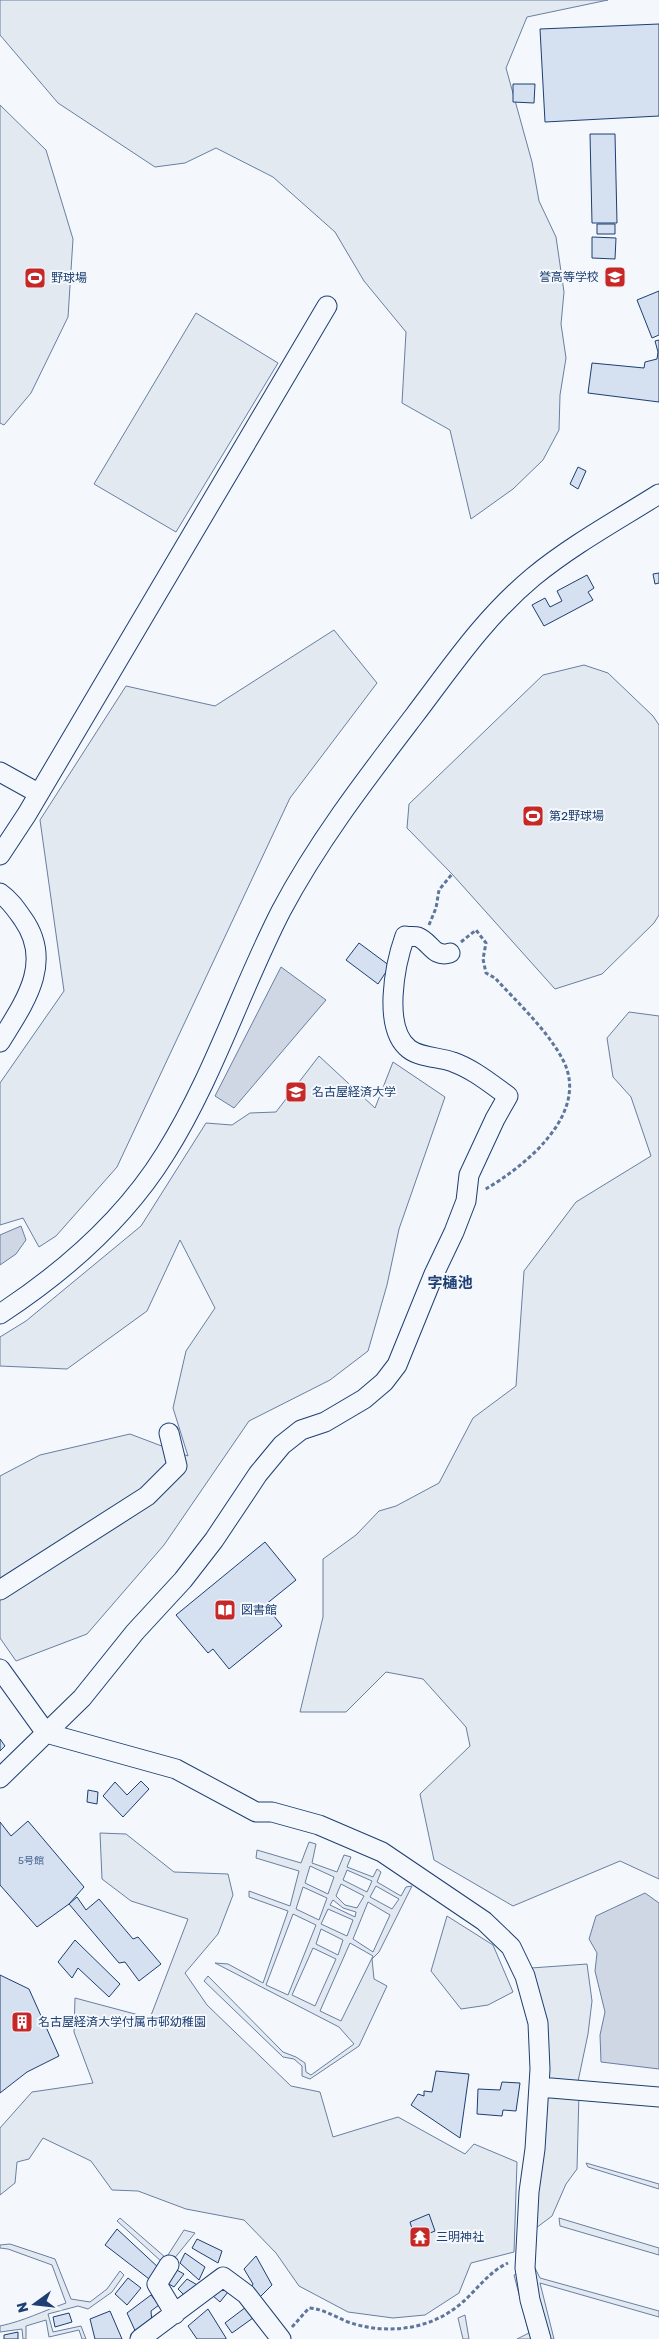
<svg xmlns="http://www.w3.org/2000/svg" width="659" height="2339" font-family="Rubik,'Noto Sans JP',sans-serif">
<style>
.green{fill:#e3e9f0;stroke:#687fa3;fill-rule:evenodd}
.water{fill:#cfd7e4;stroke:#687fa3}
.building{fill:#d5e0f0;stroke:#1d3f73}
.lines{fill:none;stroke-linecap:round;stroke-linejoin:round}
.minor-casing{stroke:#1d3f73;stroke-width:21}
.path{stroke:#5e769c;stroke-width:3;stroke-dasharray:4 2.5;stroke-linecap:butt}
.minor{stroke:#f4f7fb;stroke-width:19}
.labels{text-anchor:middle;stroke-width:4;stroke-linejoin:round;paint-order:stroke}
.number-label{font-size:10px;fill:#4b6792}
.poi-label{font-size:12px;fill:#1d3f73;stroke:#f4f7fb;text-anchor:start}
.quarter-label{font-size:15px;font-weight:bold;fill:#1d3f73;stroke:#f4f7fb}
</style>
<rect width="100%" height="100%" fill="#f4f7fb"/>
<path class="green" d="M0 0H608L527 17 506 68 532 162 539 201 556 237 564 292 561 324 566 358 560 395 559 430 543 460 513 489 471 519 450 430 402 403 406 332 364 281 335 232 273 177 216 148 185 163 155 167 58 103 0 35Z
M0 105 46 150 73 239 68 317 31 393 4 425 0 423Z
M196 313 278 363 176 532 94 484Z
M334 630 377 683 290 798 117 1167 56 1236 39 1247 23 1218 0 1225V1083L64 991 40 820 126 686 215 706Z
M584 665 608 673 653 716 659 725V915L654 923 602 974 555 989 452 874 407 828 409 804 543 675Z
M629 1012 659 1016V1879L620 1861 513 1906 434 1860 420 1794 470 1746 466 1727 423 1679 386 1672 346 1712H300L323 1617V1559L356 1535 379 1511 396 1506 439 1483 473 1418 516 1386 524 1271 576 1202 651 1156 631 1097 613 1077 607 1038Z
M319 1056 375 1108 393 1062 445 1097 399 1229 387 1285 368 1351 330 1380 249 1421 164 1545 87 1634 16 1661 0 1638V1476L40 1455 130 1434 188 1456 173 1408 186 1351 215 1308 180 1240 147 1311 67 1369 0 1366V1337L26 1321 141 1226 206 1123 232 1125 250 1113 276 1112Z
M100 1833 126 1834 174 1872 228 1874 233 1895 218 1934 185 1973 207 2005 291 2086 320 2092 333 2137 398 2117 465 2154 474 2144 517 2162 514 2252 471 2263 459 2293 425 2315 393 2318 348 2312 299 2286 276 2253 244 2220 186 2209 138 2191 112 2190 91 2161 43 2138 29 2159 17 2162 15 2183 0 2195V2128L32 2092 93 2083 74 2032 75 1998 150 2018 188 1919 131 1901 102 1879Z
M309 1842 316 1844 312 1863 337 1872 344 1855 351 1857 347 1867 373 1877 377 1869 381 1872 377 1882 401 1896 406 1887 412 1886 379 1952 372 1959 374 1979 387 1986 359 2046 310 2079 302 2076V2066L294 2059 283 2057 204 1981 208 1976 283 2052 296 2057 305 2063 306 2072 311 2075 354 2044 339 2027 215 1963 228 1964 263 1983 288 1911 249 1897V1891L290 1906 299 1871 256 1858 257 1850 301 1863ZM310 1866 334 1877 328 1894 305 1883ZM347 1870 372 1881 367 1892 343 1880ZM341 1884 364 1896 357 1908 345 1905 336 1896ZM376 1886 399 1899 392 1909 370 1897ZM303 1887 327 1898 319 1920 296 1909ZM333 1900 343 1908 356 1912 355 1917 330 1905ZM368 1902 390 1915 373 1952 353 1939ZM328 1909 353 1920 347 1936 321 1924ZM293 1914 316 1925 288 1995 266 1985ZM321 1929 343 1940 338 1955 316 1944ZM350 1943 373 1956 341 2021 320 2011ZM313 1948 336 1959 315 2006 292 1995Z
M447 1916 493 1945 513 1992 488 2005 461 2009 431 1971Z
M587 1964 592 2001 588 2034 576 2091 579 2092 577 2169 566 2184 552 2216 532 2231 533 2264 540 2278 659 2311V2317L540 2283 554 2339H517L529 2333 514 2275 525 2271 535 2149 531 1968Z
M586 2163 659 2184V2189L588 2167Z
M120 2218 166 2258 184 2230 195 2233 169 2265 163 2263 117 2221Z
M559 2218 659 2248V2255L560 2226Z
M10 2244 55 2259 71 2299 90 2302 107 2289 120 2271 124 2275 112 2292 88 2309 78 2306 48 2314 53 2332 81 2326 86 2339H82L79 2330 49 2337 46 2320 26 2326V2339H23L22 2329 0 2332V2326C24 2321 43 2311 66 2303L52 2265 8 2249 0 2248V2245Z
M465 2315 469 2339H463L458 2318Z"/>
<path class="water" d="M281 967 326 1000 234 1108 215 1096Z
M21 1226 26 1240 16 1254 0 1265V1235Z
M645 1893 659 1903V2069L601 2062 600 2035 605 2012 595 1971 597 1953 589 1939 596 1916Z"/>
<path class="building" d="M659 24V116L545 122 540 29Z
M513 84H535L534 103 513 102Z
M590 134H615L617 223H592Z
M597 224H615V234H597Z
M592 237 616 238 615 259 592 258Z
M659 291V335L652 338 637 300Z
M659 340V402L588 393 592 363 644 368 645 362 657 359 658 352 655 341Z
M578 467 586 471 578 489 570 484Z
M659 573V583L655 584 653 574Z
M587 575 594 588 588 592 593 600 544 626 532 605 545 598 550 607 562 601 557 591Z
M359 943 390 966 378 984 346 960Z
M265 1542 296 1580 265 1605 282 1626 229 1669 213 1649 208 1653 176 1615Z
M0 1739 5 1746 0 1751Z
M141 1781 149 1789 123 1817 103 1796 115 1782 127 1795Z
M88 1790 98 1792 97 1804 87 1802Z
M28 1821 84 1887 69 1904 37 1927 0 1885V1822L11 1836Z
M77 1897 86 1910 99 1899 133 1939 138 1937 161 1964 139 1981 125 1962 119 1963 69 1904Z
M75 1940 120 1984 109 1997 78 1968 72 1978 58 1962Z
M0 1975 29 1989 59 2056 27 2072 0 2093Z
M436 2071 469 2074 460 2138 411 2105 418 2094 424 2096V2091L432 2092Z
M502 2082 520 2083 516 2111 503 2110 502 2116 477 2114 478 2089 500 2090Z
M429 2214 435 2231 415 2239 410 2222Z
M117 2229 160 2269 153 2282 105 2245Z
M197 2239 222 2251 218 2263 192 2248Z
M185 2253 205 2267 199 2280 180 2263Z
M256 2256 272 2285 258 2299 250 2290 253 2284 244 2269Z
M175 2269 184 2274 174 2287 164 2281Z
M128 2278 141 2288 127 2305 115 2294Z
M187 2279 199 2286 185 2296 178 2289Z
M221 2285 228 2292 220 2302 212 2295Z
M151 2295 159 2305 151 2311 152 2324 138 2337 127 2313Z
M246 2307 253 2318 232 2333 225 2323Z
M208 2309 226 2338V2339H197L188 2326Z
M110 2311 122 2339H95L90 2319Z
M69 2313 72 2322 55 2327 53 2317Z
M18 2332V2339H4V2335Z"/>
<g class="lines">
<g class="minor-casing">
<path id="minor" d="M0 772 38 793
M0 855 27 814 327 306
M0 893C10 900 16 909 23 919 54 963 24 1003 0 1042
M0 1314C64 1272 124 1220 165 1154 213 1078 240 991 281 911 318 841 366 779 414 716 452 666 484 618 533 577 572 545 616 521 659 494
M0 1590 147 1496 177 1466 169 1433
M0 1669 46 1733 176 1769 256 1812H272L319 1825 382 1852 484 1921 511 1947 525 1976 538 2023 540 2069 535 2149 529 2192 525 2268 530 2300 541 2339
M0 1778 82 1698 135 1632 183 1580 214 1540 258 1474 282 1445 301 1430 325 1422 364 1399 384 1382 397 1365 434 1274 454 1232 466 1201 469 1175 495 1119 508 1096C491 1084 473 1069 453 1062 440 1057 421 1058 409 1049 382 1028 395 964 405 936 409 937 415 936 418 937 431 942 433 958 450 953
M539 2087 659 2097
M169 2265 157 2284 175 2314
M140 2339 223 2277 246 2294 281 2339"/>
</g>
<path class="path" d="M429 925 436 908 439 890 452 874
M461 942 476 930 486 943 483 959 486 973 495 978C517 1002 548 1031 563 1060 591 1114 524 1167 484 1190
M292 2327 309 2308C324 2309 333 2316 348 2322 382 2334 424 2331 454 2309 474 2295 486 2273 508 2263"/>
<use href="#minor" class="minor"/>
</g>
<defs>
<g id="school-square" transform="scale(1.125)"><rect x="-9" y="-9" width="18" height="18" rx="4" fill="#c62828" stroke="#f4f7fb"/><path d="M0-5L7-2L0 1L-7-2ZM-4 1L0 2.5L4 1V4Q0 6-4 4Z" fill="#fff"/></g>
<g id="stadium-square" transform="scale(1.125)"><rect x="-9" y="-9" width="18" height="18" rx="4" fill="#c62828" stroke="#f4f7fb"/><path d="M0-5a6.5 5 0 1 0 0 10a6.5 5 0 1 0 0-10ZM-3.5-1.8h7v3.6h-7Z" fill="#fff"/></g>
<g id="university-square" transform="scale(1.125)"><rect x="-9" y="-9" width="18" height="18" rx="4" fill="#c62828" stroke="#f4f7fb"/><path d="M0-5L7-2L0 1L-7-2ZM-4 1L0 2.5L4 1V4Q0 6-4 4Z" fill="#fff"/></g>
<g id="library-square" transform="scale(1.125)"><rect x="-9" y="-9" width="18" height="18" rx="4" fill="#c62828" stroke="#f4f7fb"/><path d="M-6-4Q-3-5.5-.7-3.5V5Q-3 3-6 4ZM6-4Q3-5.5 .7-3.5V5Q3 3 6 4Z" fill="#fff"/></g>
<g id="building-square" transform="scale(1.125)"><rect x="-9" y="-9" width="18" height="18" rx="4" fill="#c62828" stroke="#f4f7fb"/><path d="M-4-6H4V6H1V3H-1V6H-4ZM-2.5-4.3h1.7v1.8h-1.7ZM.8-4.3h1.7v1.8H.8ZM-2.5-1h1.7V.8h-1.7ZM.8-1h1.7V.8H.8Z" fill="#fff"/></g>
<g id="temple-square" transform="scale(1.125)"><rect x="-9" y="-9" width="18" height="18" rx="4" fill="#c62828" stroke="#f4f7fb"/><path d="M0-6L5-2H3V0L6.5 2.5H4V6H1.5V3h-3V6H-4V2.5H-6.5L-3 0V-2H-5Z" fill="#fff"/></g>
</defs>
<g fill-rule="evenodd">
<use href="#school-square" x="615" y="277"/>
<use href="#stadium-square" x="35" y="278"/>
<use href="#stadium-square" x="533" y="816"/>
<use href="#university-square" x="296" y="1092"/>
<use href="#library-square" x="225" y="1610"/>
<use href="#building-square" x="22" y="2022"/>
<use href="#temple-square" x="420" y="2237"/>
</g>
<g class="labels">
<g class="number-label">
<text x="31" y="1864">5号館</text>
</g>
<g class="poi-label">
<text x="599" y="281" text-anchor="end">誉高等学校</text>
<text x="51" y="282">野球場</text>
<text x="549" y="820">第2野球場</text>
<text x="312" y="1096">名古屋経済大学</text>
<text x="241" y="1614">図書館</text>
<text x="38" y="2026">名古屋経済大学付属市邨幼稚園</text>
<text x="436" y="2241">三明神社</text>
</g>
<g class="quarter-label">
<text x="450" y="1288">字樋池</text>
</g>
</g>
<g transform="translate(35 2304) rotate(255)" stroke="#f4f7fb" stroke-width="4" paint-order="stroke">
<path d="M0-4L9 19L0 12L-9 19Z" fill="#1d3f73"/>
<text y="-8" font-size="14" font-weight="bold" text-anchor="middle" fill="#1d3f73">N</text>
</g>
</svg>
